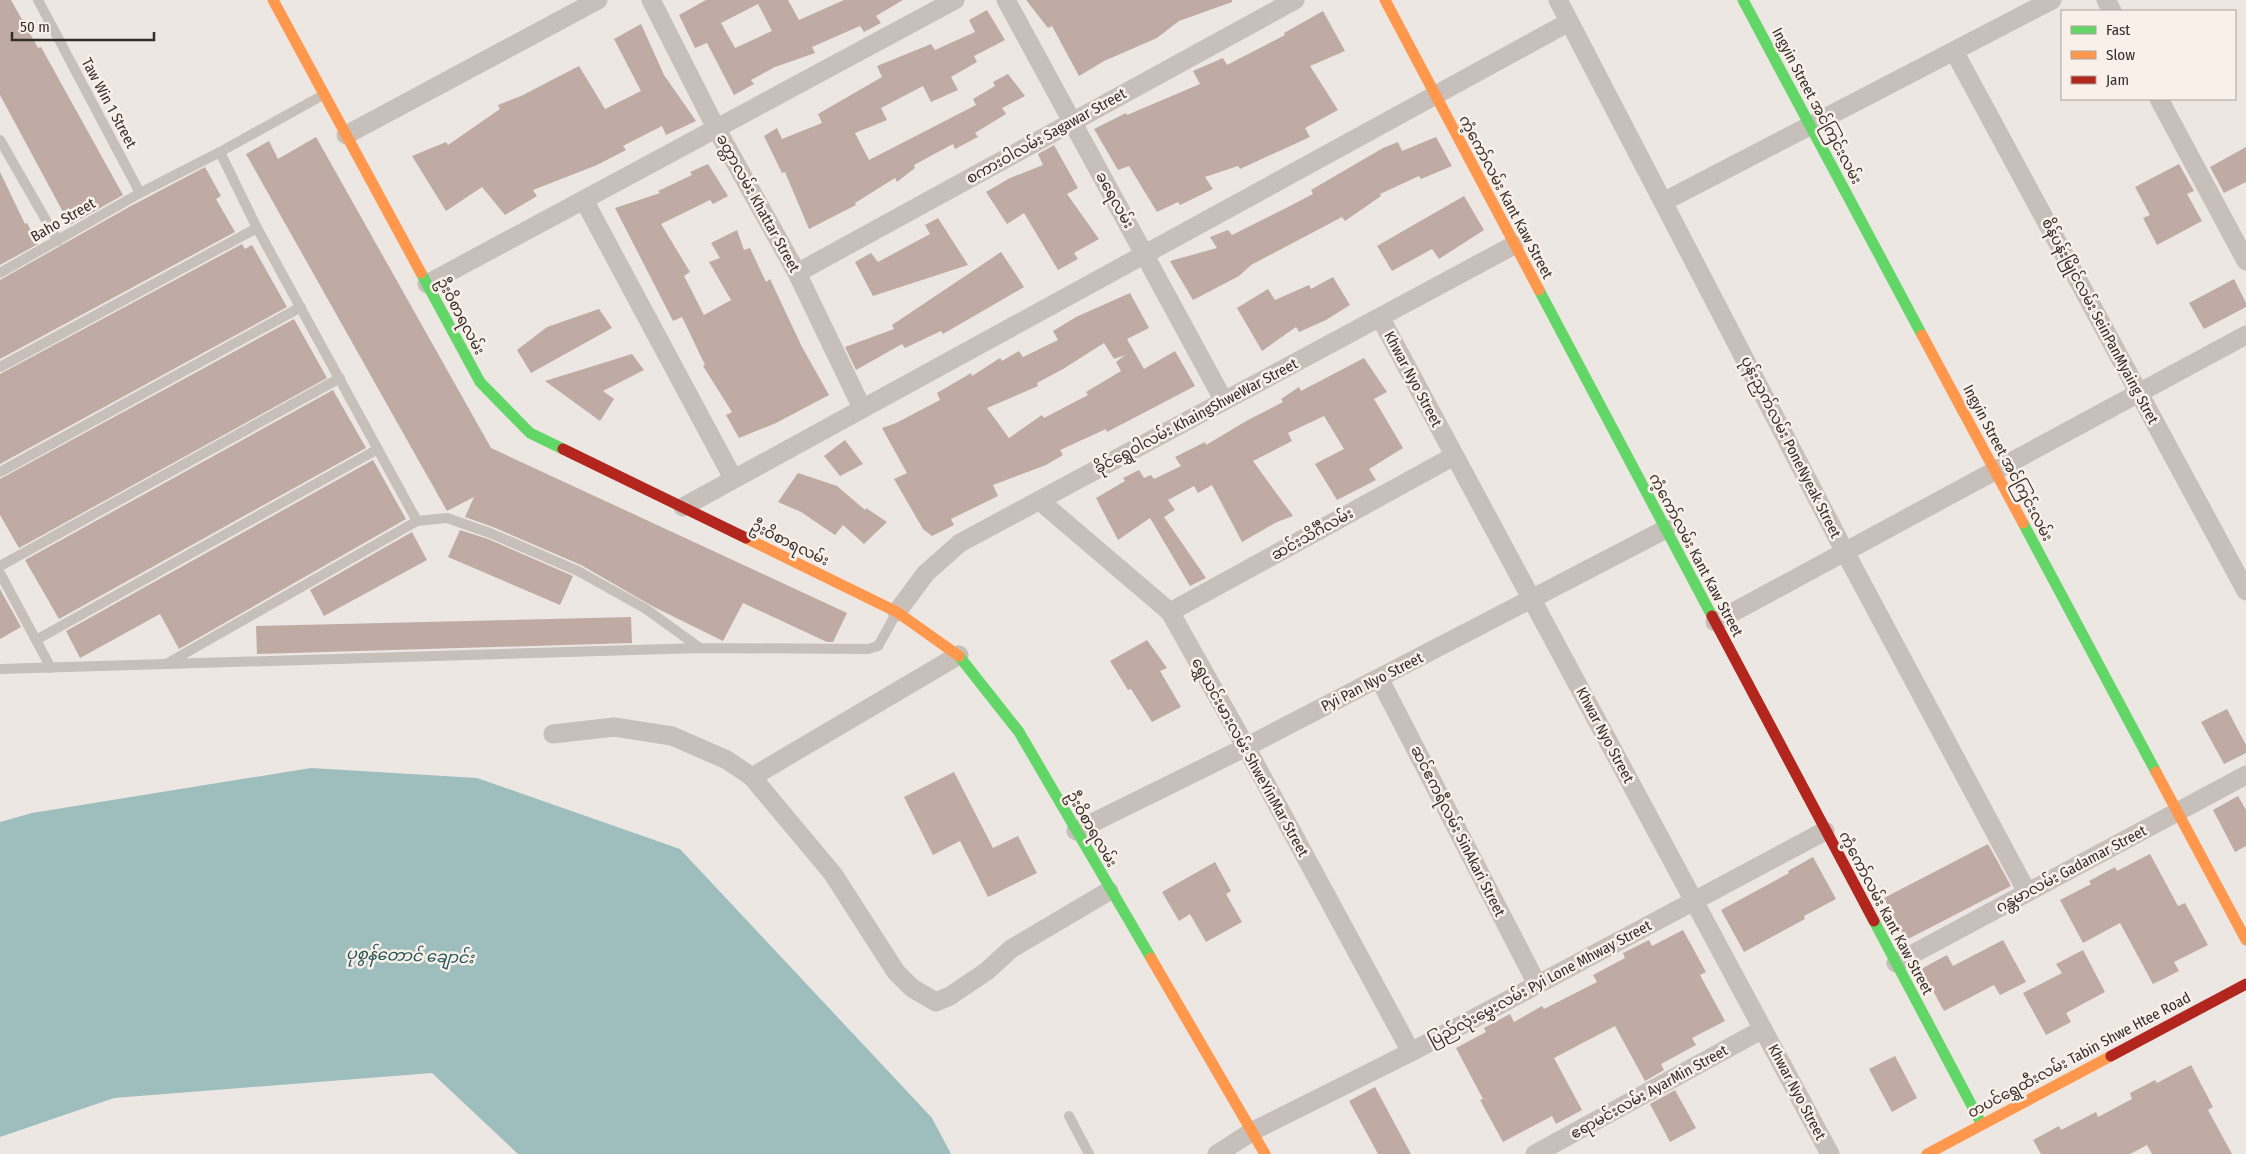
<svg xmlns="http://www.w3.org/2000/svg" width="2246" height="1154" font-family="'Fira Sans Condensed','Noto Sans Myanmar',sans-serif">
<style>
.water{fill:#9ebebd}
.building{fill:#bfaba4;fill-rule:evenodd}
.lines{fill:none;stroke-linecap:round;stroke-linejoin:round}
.lane{stroke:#c6bfba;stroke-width:10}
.street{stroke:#c6bfba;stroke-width:19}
.fast{stroke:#63d668;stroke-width:11}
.slow{stroke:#ff974d;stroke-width:11}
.jam{stroke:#b3261e;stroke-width:11}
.labels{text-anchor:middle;stroke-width:5;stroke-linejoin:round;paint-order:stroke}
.street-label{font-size:15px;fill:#362d29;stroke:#f9f1e9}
.water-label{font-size:16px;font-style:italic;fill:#205456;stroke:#f9f1e9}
</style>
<rect width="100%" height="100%" fill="#ece7e2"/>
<path class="water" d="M311 768 477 778 680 849 932 1118 951 1154H518L432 1073 114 1098 0 1137V822L32 813Z"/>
<path class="building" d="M0 0H11L38 48 41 47 123 195 70 225 0 95Z
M706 0H788L799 20 844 0H903L876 16 881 23 864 32 860 26 812 47 815 53 775 67 751 80 754 84 734 95 707 43 695 48 679 15ZM758 4 772 31 735 48 721 23Z
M1026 0H1232V2L1179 21 1157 38 1104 61 1079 76 1052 26 1048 28Z
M987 10 1005 40 974 56 977 62 951 77 958 90 931 102 923 86 881 108 887 120 855 133 869 160 976 105 973 99 995 86 993 82 1008 74 1025 96 1002 108 1006 114 975 133 978 137 955 149 953 144 914 165 915 168 897 182 895 178 855 203 856 205 809 229 785 172 782 173 764 136 777 128 782 139 822 123 818 114 882 77 877 66 931 44 935 50 975 32 969 20Z
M1323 11 1345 51 1310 66 1338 110 1305 128 1310 137 1240 169 1238 166 1205 177 1213 189 1180 205 1178 202 1157 212 1129 166 1118 170 1094 129 1126 113 1127 115 1200 84 1193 71 1223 58 1227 65 1285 35 1284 33Z
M641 24 664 75 696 121 666 135 662 126 623 146 626 150 597 165 533 190 537 196 505 215 482 187 446 211 412 156 446 142 448 145 500 109 498 105 521 96 579 66 605 109 641 91 614 39Z
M316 137 491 448 847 613 833 642H827L743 603 723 641 654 607 581 565 493 527 465 517 474 497 447 511 246 154 269 141 278 159Z
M1436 137 1452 166 1421 179 1419 176 1380 194 1381 196 1345 221 1342 217 1251 265 1239 276 1193 300 1170 261 1217 248 1210 237 1228 230 1232 235 1286 208 1313 194 1311 190 1383 148 1398 142 1402 151Z
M1054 145 1078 188 1067 194 1099 239 1074 253 1078 259 1058 270 1024 213 1007 224 986 192 1010 178 1043 165 1038 154Z
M2246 147V182L2224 193 2210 167Z
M708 164 728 196 713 204 710 200 661 224 690 272 684 276 704 315 731 300 709 262 720 258 711 243 737 230 744 250 750 248 766 282 770 279 802 347 829 395 776 423 739 438 726 415 732 412 703 366 705 365 682 317 673 321 615 208 660 193 658 191 692 175 690 172Z
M2179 164 2194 191 2187 194 2202 221 2157 245 2143 218 2150 215 2135 187Z
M205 167 221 196 216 199 235 232 0 359V280L129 207Z
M0 172 25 224 27 223 38 244 0 265Z
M1464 196 1484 230 1439 259 1432 249 1392 271 1377 246Z
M938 218 968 265 873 296 855 262 871 253 878 262 930 234 925 225Z
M242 244 245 249 252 245 287 307 0 464V374Z
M1001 252 1024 287 943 334 941 331 905 348 902 344 856 370 845 347 894 329 892 325Z
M1333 277 1350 305 1326 320 1299 332 1296 327 1262 351 1237 308 1268 289 1275 300 1309 285 1311 289Z
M2234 279 2246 303V307L2204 329 2189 303Z
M1130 293 1149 328 1127 339 1144 369 1175 351 1195 386 1107 432 1106 429 1060 450 1063 455 1046 465 993 485 998 496 951 519 954 525 932 536 923 529 894 479 907 473 882 428 896 423 940 400 937 393 971 373 972 376 1000 358 1002 361 1019 351 1023 357 1058 340 1053 331 1076 317ZM1104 343 1114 359 1125 355 1116 362 1121 371 1086 392 1088 395 1044 418 1042 415 1009 438 987 408 1038 386 1037 383 1063 369Z
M599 309 612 328 531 373 517 350 547 327Z
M294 319 327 378 19 548 0 515V479Z
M632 354 644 370 603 391 614 399 600 421 545 381Z
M1364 358 1387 392 1374 399 1403 448 1369 469 1376 480 1337 500 1315 464 1344 449 1324 416 1288 433 1292 441 1253 461 1293 516 1277 522 1242 542 1212 485 1198 493 1194 486 1168 500 1175 510 1164 517 1206 578 1190 586 1150 518 1118 540 1096 498 1125 481 1123 478 1139 470 1144 478 1151 475 1154 479 1181 466 1175 457 1205 442 1206 445 1248 420 1283 402 1281 399 1299 387 1301 391Z
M333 390 366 448 59 619 25 560Z
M845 440 863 464 840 476 824 456Z
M373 460 406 519 179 649 160 614 80 658 66 631Z
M798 473 837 486 865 510 866 508 887 522 864 544 843 525 835 535 801 512 778 502Z
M460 530 488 539 573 576 560 605 448 557Z
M412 532 427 560 324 616 310 590Z
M0 589 21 627 0 639Z
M631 617 632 643 257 654 256 626Z
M1147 640 1167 668 1160 671 1181 707 1152 722 1131 689 1128 690 1110 661Z
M2227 709 2246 745V753L2224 764 2201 722Z
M954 772 993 848 1018 836 1037 873 988 897 960 841 933 855 904 797Z
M2238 796 2246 810V846L2235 852 2213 810Z
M1988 844 2011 886 1906 940 1884 898Z
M2150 854 2178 906 2185 903 2208 945 2174 962 2179 971 2153 984 2120 923 2083 943 2060 900 2091 884 2089 881 2115 867 2117 871Z
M1813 857 1836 899 1804 916 1805 919 1744 952 1721 910 1789 873 1788 871Z
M1215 862 1231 891 1226 894 1242 922 1206 942 1190 914 1179 921 1162 892Z
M1683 930 1706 972 1700 975 1725 1021 1692 1038 1696 1045 1661 1064 1664 1070 1645 1081 1615 1026 1554 1058 1582 1110 1556 1124 1552 1116 1503 1142 1480 1100 1483 1099 1456 1048 1486 1032 1484 1028 1510 1014 1514 1022 1542 1006 1544 1009 1597 982 1593 975 1625 958 1623 953 1649 940 1652 946Z
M2003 940 2026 982 2000 995 1994 985 1944 1011 1921 969 1947 955 1953 966Z
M2083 950 2105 992 2066 1013 2071 1022 2046 1035 2023 993 2062 973 2056 964Z
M1895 1056 1917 1098 1892 1112 1869 1069Z
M2191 1065 2213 1107 2208 1110 2232 1154H2152L2147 1145 2130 1154H2041L2033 1140 2059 1126 2061 1130 2096 1112 2098 1117 2132 1099 2130 1093 2155 1080 2157 1083Z
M1375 1087 1411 1154H1378L1349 1101Z
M1675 1090 1696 1128 1670 1142 1650 1104Z"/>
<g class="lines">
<path class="lane" d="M38 0 140 193
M0 140 58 241
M220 152 257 228 417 521
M0 273 140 193 220 152 323 95
M0 367 257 228
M0 472 301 307
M0 566 340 378
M0 573 51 668
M36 640 378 449
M168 663 417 521 447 518 490 533 578 571 646 609 700 648
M0 669 700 648 868 649 878 646 897 612
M1069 1116 1089 1154"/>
<path class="street" d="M651 0 716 128 797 273 862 408
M1006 0 1224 401
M1558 0 1845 552 2027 892
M2106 0 2112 11
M1954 51 2246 591
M2159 99 2246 261
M346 135 598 0
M584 200 733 478
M1663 202 2052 0
M797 273 1295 0
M427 284 955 0
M1380 317 1830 1154
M1040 501 1170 612 1246 747 1411 1052
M683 507 1569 22
M897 612 926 573 960 543 1514 245
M1170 612 1454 456
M1715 622 2246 335
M959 655 752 777 833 874 896 972 912 988 936 1002 950 996 987 971 1011 949 1109 891
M1379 678 1537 984
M553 734 614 727 672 736 727 760 752 777
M1076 831 1246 747 1666 529
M1896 963 2246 775
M1217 1154 1253 1131 1411 1052 1825 831
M1535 1154 1763 1029"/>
<path class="fast" d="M1743 0 1922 335
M421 273 480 382 530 433 563 449
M1539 290 1712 616
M2023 523 2156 772
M959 656 1019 732 1151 958
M1874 921 1981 1123"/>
<path class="slow" d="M273 0 421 273
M1385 0 1539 290
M1922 335 2023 523
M746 538 897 612 959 656
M2156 772 2246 940
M1151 958 1265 1154
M1927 1154 2111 1056"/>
<path class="jam" d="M563 449 746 538
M1712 616 1874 921
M2111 1056 2246 984"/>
</g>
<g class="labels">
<g class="street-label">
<text transform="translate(109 103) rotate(62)" y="5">Taw Win 1 Street</text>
<text transform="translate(1817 106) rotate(62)" y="5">Ingyin Street အင်ကြင်းလမ်း</text>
<text transform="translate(1046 136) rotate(-29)" y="5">စကားဝါလမ်း Sagawar Street</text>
<text transform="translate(1506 197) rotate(62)" y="5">ကံ့ကော်လမ်း Kant Kaw Street</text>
<text transform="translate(1115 200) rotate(61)" y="5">ခရေလမ်း</text>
<text transform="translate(758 203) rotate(61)" y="5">ခတ္တာလမ်း Khattar Street</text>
<text transform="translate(63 220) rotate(-30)" y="5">Baho Street</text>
<text transform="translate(461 316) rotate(62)" y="5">ဦးဝိစာရလမ်း</text>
<text transform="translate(2100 321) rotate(62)" y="5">စိန်ပန်းမြိုင်လမ်း SeinPanMyaing Stret</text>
<text transform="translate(1413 379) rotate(62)" y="5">Khwar Nyo Street</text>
<text transform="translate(1196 416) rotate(-28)" y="5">ခိုင်ရွှေဝါလမ်း KhaingShweWar Street</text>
<text transform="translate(1791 447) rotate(63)" y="5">ပုန်းညှက်လမ်း PoneNyeak Street</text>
<text transform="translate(2008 463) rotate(62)" y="5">Ingyin Street အင်ကြင်းလမ်း</text>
<text transform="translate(1312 534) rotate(-29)" y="5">ဆင်းသိင်္ဂီလမ်း</text>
<text transform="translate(790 543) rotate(26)" y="5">ဦးဝိစာရလမ်း</text>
<text transform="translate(1696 555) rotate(62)" y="5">ကံ့ကော်လမ်း Kant Kaw Street</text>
<text transform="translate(1372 682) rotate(-27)" y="5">Pyi Pan Nyo Street</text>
<text transform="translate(1605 735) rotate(62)" y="5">Khwar Nyo Street</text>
<text transform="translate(1250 757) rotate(61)" y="5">ရွှေယင်းမားလမ်း ShweYinMar Street</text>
<text transform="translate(1092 829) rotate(60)" y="5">ဦးဝိစာရလမ်း</text>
<text transform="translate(1458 831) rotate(63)" y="5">ဆင်ဧကရီလမ်း SinAkari Street</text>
<text transform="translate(2071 869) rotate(-28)" y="5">ဂန္တမာလမ်း Gadamar Street</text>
<text transform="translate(1886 913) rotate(62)" y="5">ကံ့ကော်လမ်း Kant Kaw Street</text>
<text transform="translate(1540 983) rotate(-28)" y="5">ပြည်လုံးမွှေးလမ်း Pyi Lone Mhway Street</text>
<text transform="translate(2079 1055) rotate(-28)" y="5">တပင်ရွှေထီးလမ်း Tabin Shwe Htee Road</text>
<text transform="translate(1649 1092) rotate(-29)" y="5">ဧရာမင်းလမ်း AyarMin Street</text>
<text transform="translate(1797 1092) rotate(62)" y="5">Khwar Nyo Street</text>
</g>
<g class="water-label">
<text transform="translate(410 955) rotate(2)" y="6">ပုစွန်တောင် ချောင်း</text>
</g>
</g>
<rect x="2061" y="10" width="175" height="90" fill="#f9f1e9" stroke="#aba39c"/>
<rect x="2071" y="26" width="25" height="8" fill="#63d668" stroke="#aba39c"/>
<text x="2106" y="35" font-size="15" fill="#362d29">Fast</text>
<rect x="2071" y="51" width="25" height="8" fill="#ff974d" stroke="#aba39c"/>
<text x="2106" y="60" font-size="15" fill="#362d29">Slow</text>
<rect x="2071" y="76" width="25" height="8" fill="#b3261e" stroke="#aba39c"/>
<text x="2106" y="85" font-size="15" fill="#362d29">Jam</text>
<path d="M12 32v8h142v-8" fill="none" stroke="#362d29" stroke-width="2.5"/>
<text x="20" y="32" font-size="15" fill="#362d29" stroke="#f9f1e9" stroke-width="4" paint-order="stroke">50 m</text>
</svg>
